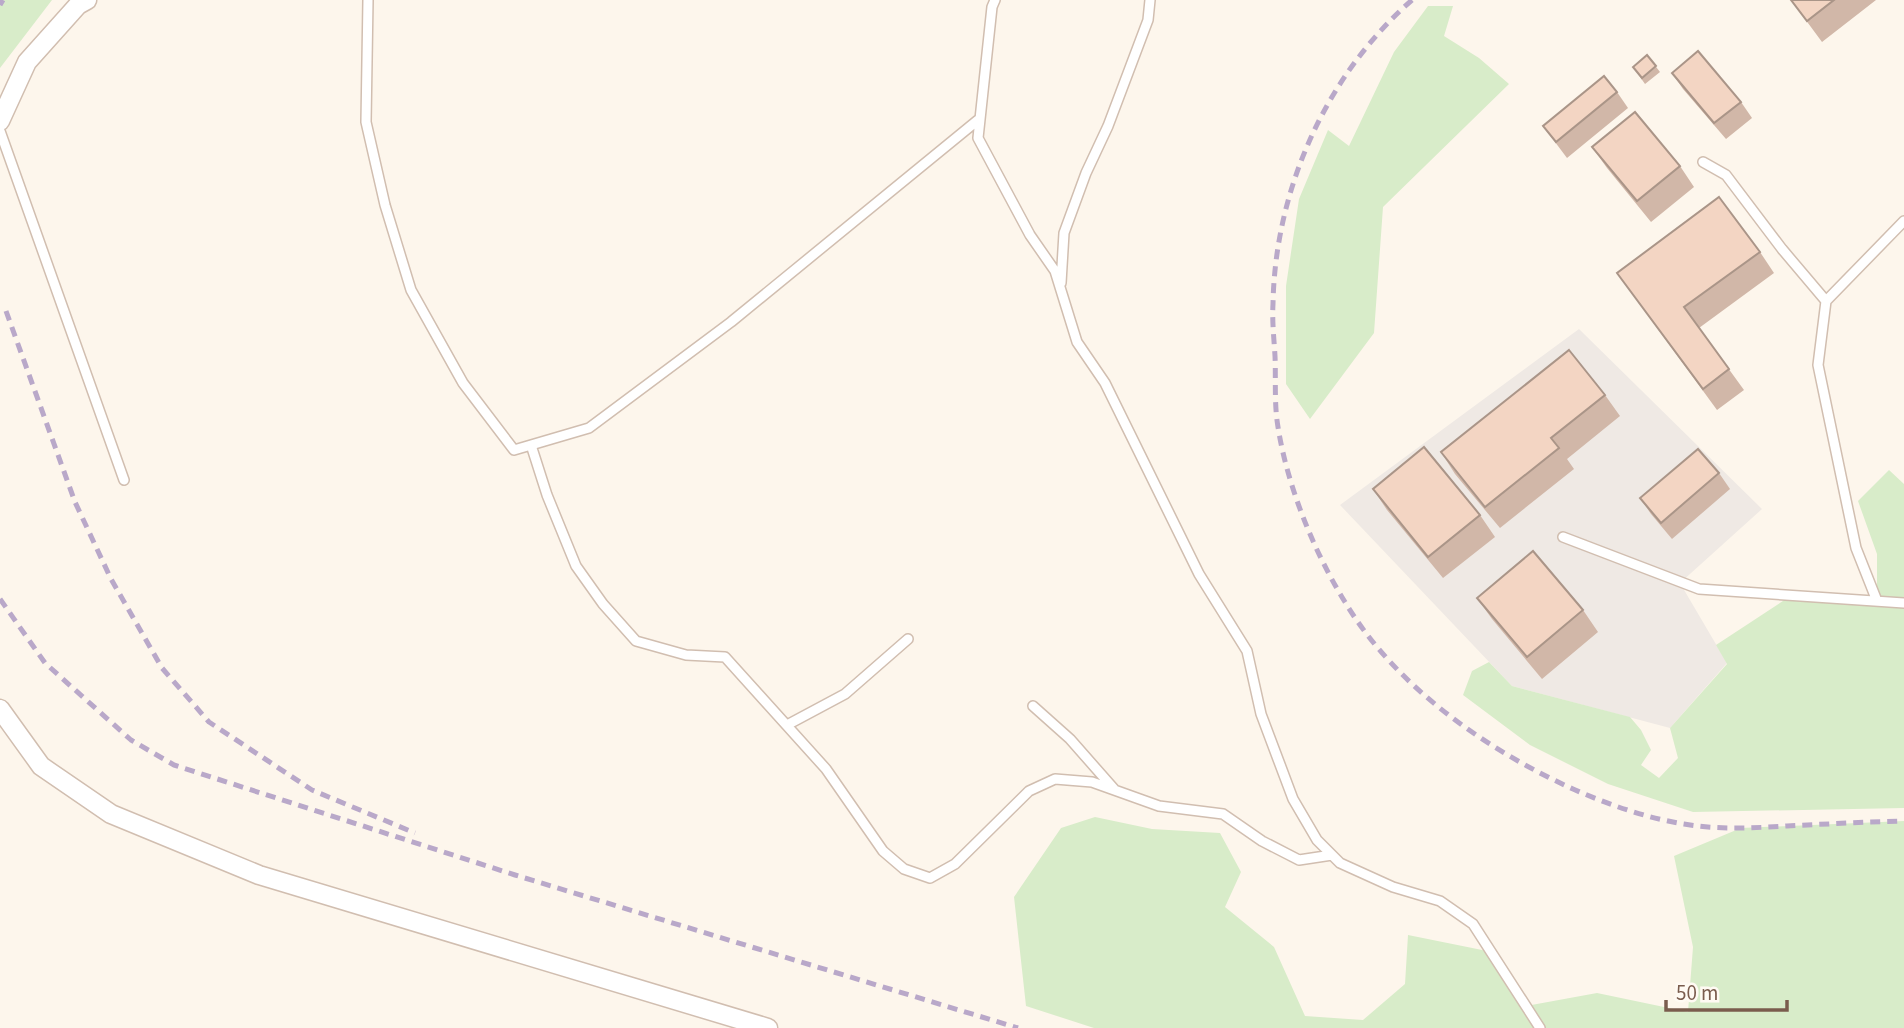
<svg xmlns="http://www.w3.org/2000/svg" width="1904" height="1028" font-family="'Source Sans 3',sans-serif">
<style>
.industrial{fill:#efe9e4}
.green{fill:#d8ecc9}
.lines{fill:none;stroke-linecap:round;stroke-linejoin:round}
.service-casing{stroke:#d1beb0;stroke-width:12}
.minor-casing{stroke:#d1beb0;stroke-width:21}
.service{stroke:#fff;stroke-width:9}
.minor{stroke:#fff;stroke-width:18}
.rail{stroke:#b9a8c9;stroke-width:5;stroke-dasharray:10 7;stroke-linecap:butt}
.wall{fill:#d1b7a8}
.building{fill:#f3d5c3;stroke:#aa9588;stroke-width:2}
</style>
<rect width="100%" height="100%" fill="#fdf6ec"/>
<path class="industrial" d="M1579 329 1762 509 1680 583 1727 663 1670 728 1512 686 1340 505Z"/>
<path class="green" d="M3 0H52L0 68V5Z
M1428 6H1453L1444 36 1479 58 1509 84 1383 207 1374 333 1310 419 1286 384V286L1299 199 1328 130 1349 146 1394 52Z
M1889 470 1904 484V808L1693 812 1608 784 1530 745 1463 695 1472 671 1489 662 1512 686 1630 717 1641 730 1651 750 1641 765 1659 778 1678 758 1670 728 1727 664 1716 645 1792 595 1877 601V554L1858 501Z
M1095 817 1152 829 1220 833 1241 872 1225 907 1274 947 1305 1016 1363 1020 1405 984 1408 935 1492 952 1526 1006 1597 993 1688 1012 1693 947 1674 856 1741 828 1904 821V1028H1094L1026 1006 1014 897 1061 828Z"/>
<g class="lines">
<g class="service-casing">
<path id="service" d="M368 0 366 122 385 205 411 290 463 383 514 450 589 428 731 322 978 120
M995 0 992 7 978 138 1030 235 1055 271 1077 342 1105 383 1199 574 1247 651 1261 714 1293 799 1317 840 1340 863 1393 887 1440 901 1473 924 1540 1028
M0 131 124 480
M1703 162 1726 175 1782 249 1826 301
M1061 283 1064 233 1086 173 1108 126 1148 20 1150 0
M531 445 547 495 576 566 603 604 636 641 686 655 725 657 826 769 883 851 904 869 930 878 955 864 1029 791 1055 779 1092 782 1159 806 1223 814 1262 841 1299 860 1332 855
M1563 537 1699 589 1904 603
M1877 601 1856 548 1818 365 1826 301 1904 221
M1033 706 1070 739 1114 789
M787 725 845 694 908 639"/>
</g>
<g class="minor-casing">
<path id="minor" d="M0 121 27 62 78 5 87 0
M0 709 41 766 111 814 259 875 768 1028"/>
</g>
<use href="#service" class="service"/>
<use href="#minor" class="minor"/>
<path class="rail" d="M1412 0C1326 75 1275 190 1273 304 1272 321 1274 339 1275 356 1276 379 1274 404 1278 427 1287 485 1314 552 1345 602 1395 686 1485 749 1573 789 1607 804 1646 818 1684 824 1718 830 1753 828 1787 826 1826 824 1865 822 1904 821
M0 5 3 0
M6 311 75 502 111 579 162 668 209 722 312 790 415 833
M0 599 45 663 131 740 174 765 515 875 1018 1028"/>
</g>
<path class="wall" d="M1791 0H1876L1822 42Z
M1647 55 1660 72 1645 84 1633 67Z
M1672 73 1741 102 1752 118 1726 139 1683 89Z
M1617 92 1628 108 1567 158 1543 126Z
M1592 147 1680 166 1694 187 1651 222 1607 168Z
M1760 252 1774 273 1699 328 1744 390 1717 410 1617 273Z
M1605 395 1620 416 1567 459 1574 469 1500 528 1455 474 1441 452Z
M1719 473 1730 489 1672 539 1651 514 1640 498Z
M1373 489 1480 515 1495 537 1443 578 1387 510Z
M1477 598 1583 610 1598 632 1542 679 1492 619Z"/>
<path class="building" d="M1791 0H1834L1807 21Z
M1698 51 1741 102 1714 123 1672 73Z
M1647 55 1656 66 1642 78 1633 67Z
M1604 76 1617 92 1556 142 1543 126Z
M1635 112 1680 166 1637 201 1592 147Z
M1719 197 1760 252 1684 307 1729 369 1703 389 1617 273Z
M1569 350 1605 395 1551 438 1559 448 1485 507 1441 452Z
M1424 447 1480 515 1428 557 1373 489Z
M1698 449 1719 473 1661 523 1640 498Z
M1533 551 1583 610 1527 657 1477 598Z"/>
<path d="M1666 1000v10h121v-10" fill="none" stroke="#7a5c4d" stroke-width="3.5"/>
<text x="1676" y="1000" font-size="21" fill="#7a5c4d" stroke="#fffaf3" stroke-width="5" paint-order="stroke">50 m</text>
</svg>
